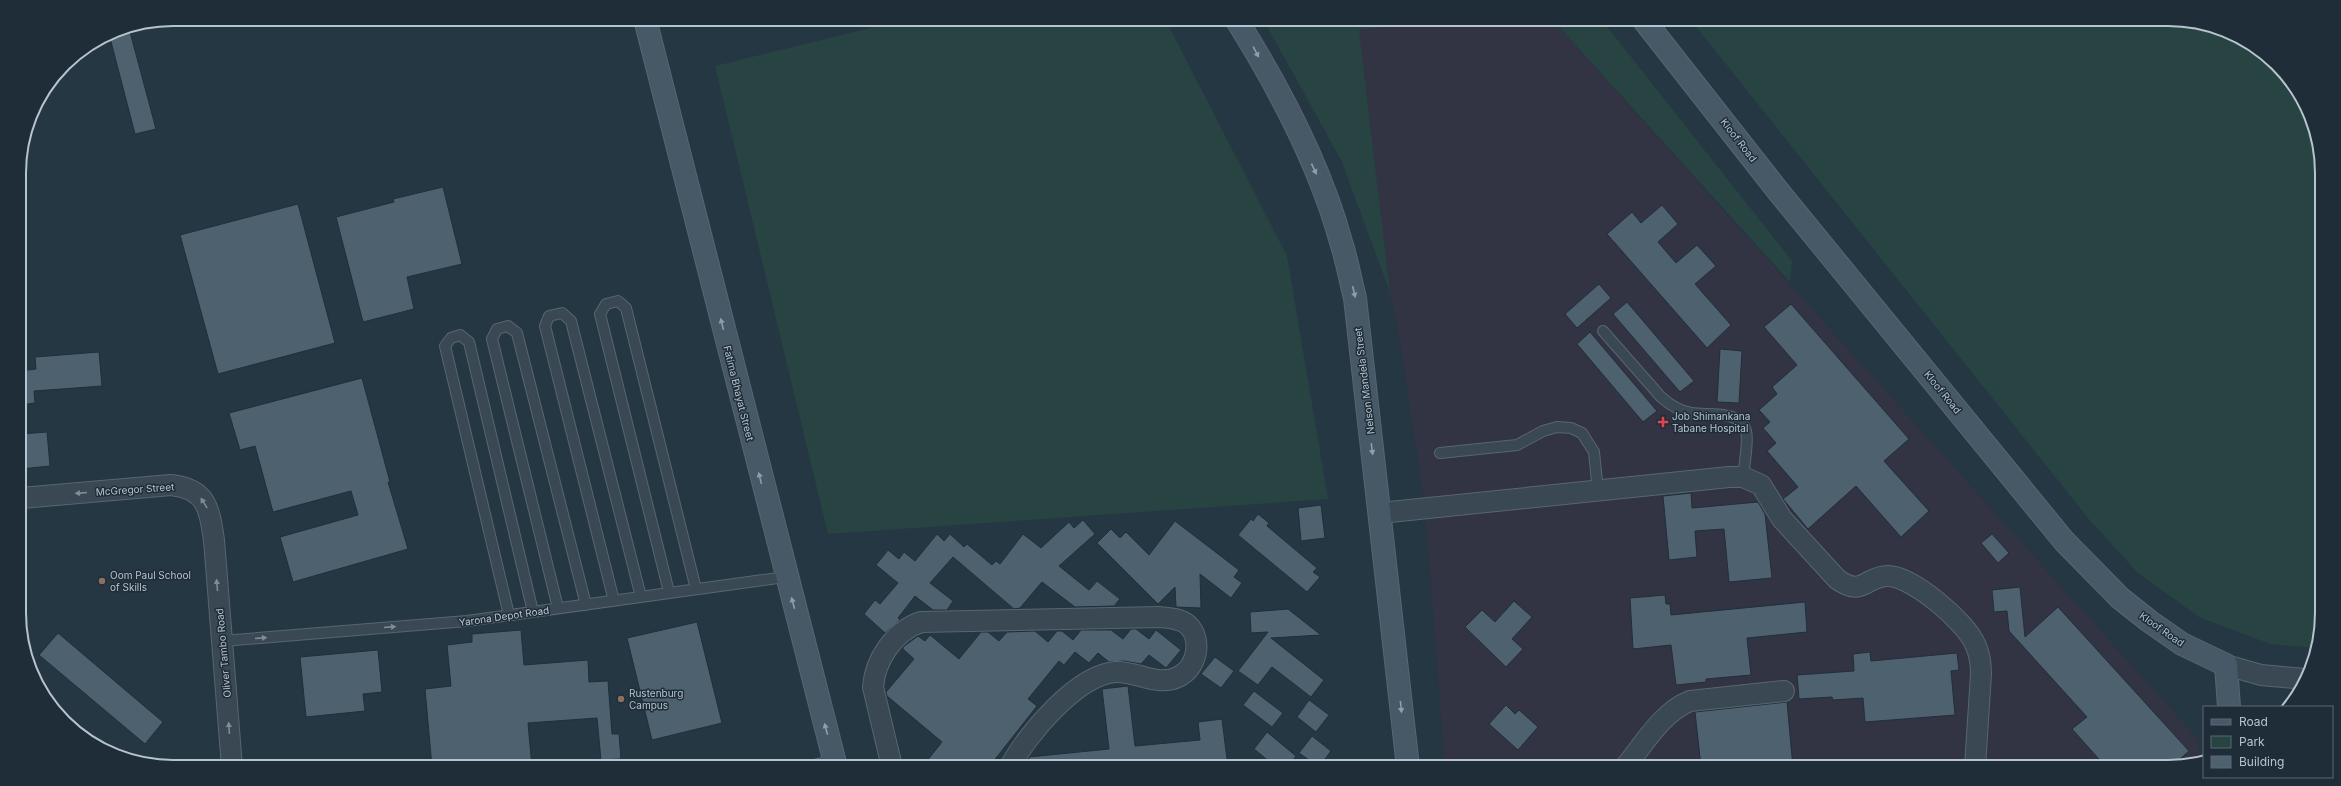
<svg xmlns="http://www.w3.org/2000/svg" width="2341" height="786" font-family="Inter,sans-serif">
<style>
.medical{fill:#323343}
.green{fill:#274443}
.building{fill:#4e616f;stroke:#202f3a}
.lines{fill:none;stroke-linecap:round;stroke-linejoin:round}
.lane-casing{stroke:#586670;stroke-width:12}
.street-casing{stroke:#586670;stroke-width:22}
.secondary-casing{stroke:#586670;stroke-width:24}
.lane{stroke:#394853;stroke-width:10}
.street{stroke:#394853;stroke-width:20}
.secondary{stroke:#475866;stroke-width:22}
.oneway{fill:#909ea9}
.oneway2{fill:#7e8c96}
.health-dot{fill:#e0444e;stroke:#1e2d38;stroke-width:1.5}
.education-dot{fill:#8d6e63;stroke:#1e2d38;stroke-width:1.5}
.labels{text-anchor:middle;stroke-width:3;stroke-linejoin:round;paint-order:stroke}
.street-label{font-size:10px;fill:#b7c3cd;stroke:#1e2d38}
.poi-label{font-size:10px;fill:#b7c3cd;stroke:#1e2d38;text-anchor:start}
.rim{fill:none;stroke:#b7c3cd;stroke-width:2}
</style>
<rect width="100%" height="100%" fill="#253743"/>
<path class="medical" d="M1451 19H1552L2198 739 2200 762 2178 767H1445L1425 508 1399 335 1390 292 1359 29Z"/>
<path class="green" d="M908 19H1165L1287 256 1328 499 828 534 715 66Z
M1263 19H1451L1359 30 1390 292 1341 160Z
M1552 19H1601L1792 261 1790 282Z
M1690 19H2168L2208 24 2245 40 2284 71 2306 105 2319 143 2322 613 2317 648 2270 644 2199 617 2138 573 2088 518Z"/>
<path class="building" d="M129 28 156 129 135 134 109 34 114 31Z
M443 187 462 264 407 277 414 309 363 322 336 217 394 202 393 199Z
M298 204 335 343 218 374 180 235Z
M1662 205 1678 224 1658 242 1676 263 1697 245 1716 266 1695 284 1731 325 1707 348 1607 234 1632 212 1641 223Z
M1599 284 1611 298 1577 328 1565 314Z
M1627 302 1694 381 1680 392 1613 314Z
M1791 304 1909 439 1884 461 1929 511 1901 537 1856 486 1808 529 1783 499 1798 487 1767 451 1776 443 1763 428 1770 422 1759 410 1777 394 1772 387 1797 365 1764 327Z
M1590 332 1657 411 1643 422 1577 344Z
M1720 349 1742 351 1739 403 1717 402Z
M99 352 102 386 34 391 35 403 21 405 20 371 36 369 35 357Z
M362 378 390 482H388L408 549 293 582 280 537 358 515 351 491 273 512 255 446 240 450 229 413Z
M47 432 50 466 21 469V434Z
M1691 493 1692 508 1758 502 1765 514 1772 578 1729 582 1724 529 1695 531 1697 557 1669 560 1663 496Z
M1321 505 1325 538 1301 541 1298 508Z
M1258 514 1269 523 1267 526 1317 568 1313 572 1320 577 1307 592 1238 535 1251 519 1253 521Z
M1083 520 1095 534 1059 566 1089 590 1097 581 1120 599 1114 606 1075 607 1042 582 1020 608 1014 609 953 557 930 583 953 601 947 610H933L915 596 898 618 900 620 885 633 864 614 875 600 880 604 898 583 876 565 888 550 899 559 904 552 915 561 937 534 944 541 950 534 964 547 967 544 992 565 996 561 1000 564 1023 534 1041 548 1069 522 1074 528Z
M1175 521 1239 570 1234 577 1242 583 1231 598 1200 574 1201 608 1176 607 1175 587 1158 604 1097 543 1111 529 1120 538 1126 532 1149 555Z
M1992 534 2009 553 1998 563 1981 543Z
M2020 587 2025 637 2058 607 2189 751 2171 767H2106L2072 729 2087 717 2009 631 2007 611 1994 612 1992 590Z
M1665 595 1666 604H1670L1671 615 1805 602 1807 632 1747 638 1751 675 1706 679V682L1676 685 1671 645 1633 649 1630 598Z
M1514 601 1532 617 1512 639 1523 649 1506 667 1465 627 1482 610 1495 622Z
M1288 609 1321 635 1271 638 1324 680 1311 697 1272 667 1258 685 1238 671 1268 632 1251 633 1250 612Z
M697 622 722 723 652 740 627 638Z
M1131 629H1136L1149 639 1156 630 1181 650 1166 668 1149 655 1141 664 1124 661 1109 662 1098 653 1089 663 1075 652 1064 665 1059 661 1028 699 1037 706 989 767H922L942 742 887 696 886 692 914 659 903 649V647L918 636 925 641 930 635 959 659 981 632H988L999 641 1007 632 1035 631 1048 642 1057 631H1062L1073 640 1081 630H1111L1123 639Z
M521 630 524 665 588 660 589 682 608 681 612 734H619L621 759 601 760 597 718 528 723 532 767H432L425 689 451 686 447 645 472 642V634Z
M58 633 163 722 145 744 39 655Z
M378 650 382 692 363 694 365 711 306 717 300 657Z
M1870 652 1871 661 1957 653 1959 670 1951 671 1955 715 1865 722 1863 698 1833 700 1832 697 1799 699 1797 675 1854 671 1853 654Z
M1215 657 1234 671 1221 688 1201 674Z
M1128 686 1135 746 1200 740 1198 722 1222 719 1228 767H1029V757L1109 749 1102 689Z
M1254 691 1283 713 1272 727 1243 705Z
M1309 700 1329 715 1316 732 1297 717Z
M1787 702 1793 767H1701L1695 712Z
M1506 705 1515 714 1519 710 1538 727 1518 750 1489 724Z
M1267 732 1296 756 1288 767H1276L1254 749Z
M1312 736 1331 751 1319 767 1299 753Z"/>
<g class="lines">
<g class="lane-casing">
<path id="lane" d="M1603 331 1661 397C1670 405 1679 411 1691 413 1708 416 1740 409 1746 431 1749 441 1744 465 1743 477
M1440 453 1517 445 1543 431 1557 427 1571 428 1582 433 1594 452 1598 491
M669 592 600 314 606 304 618 301 626 308 696 589
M614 601 545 326 549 316 562 313 571 321 641 597
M558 608 492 339 497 329 508 326 517 333 586 605
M509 615 445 346 451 338 460 335 469 342 533 612
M222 641 467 621 785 577
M806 767 834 760"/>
</g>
<g class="street-casing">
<path id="street" d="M21 498 171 485C207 489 209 508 214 540L232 767
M1380 513 1729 477H1743L1761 485 1782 519 1837 579C1863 598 1865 576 1888 576 1912 576 1966 622 1975 644 1980 654 1981 663 1981 674L1975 767
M2226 665 2261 675 2305 679
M892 767 873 687C875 660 894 631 921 622L1159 617C1168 618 1180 618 1188 625 1203 640 1197 668 1178 677 1157 687 1137 671 1116 672 1078 674 1026 735 1010 767
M1625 767C1644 744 1662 712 1690 701L1784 691"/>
</g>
<g class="secondary-casing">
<path id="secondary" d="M645 19 836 767
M1236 19C1278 86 1320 165 1341 242 1347 260 1350 279 1355 298L1408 767
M1643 19 1778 191 2064 541 2120 598 2149 621 2182 644 2226 665 2229 707"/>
</g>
<use href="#lane" class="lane"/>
<use href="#street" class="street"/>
<use href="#secondary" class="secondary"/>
</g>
<defs><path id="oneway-solid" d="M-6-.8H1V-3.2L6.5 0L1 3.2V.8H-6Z"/></defs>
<g class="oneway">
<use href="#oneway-solid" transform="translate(1256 52) rotate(62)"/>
<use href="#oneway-solid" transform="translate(1314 169) rotate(65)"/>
<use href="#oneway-solid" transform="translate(1354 292) rotate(77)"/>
<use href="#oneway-solid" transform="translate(722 324) rotate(-104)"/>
<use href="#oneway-solid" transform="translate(1372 449) rotate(83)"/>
<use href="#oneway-solid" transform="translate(760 478) rotate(-104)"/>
<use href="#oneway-solid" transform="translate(793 603) rotate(-105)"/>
<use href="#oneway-solid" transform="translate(1401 707) rotate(84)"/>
<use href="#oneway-solid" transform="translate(826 729) rotate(-105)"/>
</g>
<g class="oneway2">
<use href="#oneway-solid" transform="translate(81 493) rotate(175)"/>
<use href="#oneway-solid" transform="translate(204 503) rotate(-122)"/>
<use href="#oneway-solid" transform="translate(217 585) rotate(-95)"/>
<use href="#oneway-solid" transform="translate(390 627) rotate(-5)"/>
<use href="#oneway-solid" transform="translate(261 638) rotate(-5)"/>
<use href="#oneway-solid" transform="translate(229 728) rotate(-94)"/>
</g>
<path class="health-dot" d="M1661 416h4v4h4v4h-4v4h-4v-4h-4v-4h4z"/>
<g class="education-dot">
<circle cx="102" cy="581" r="4"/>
<circle cx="621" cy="699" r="4"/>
</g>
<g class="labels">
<g class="street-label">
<text transform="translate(1739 140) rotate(52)" y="4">Kloof Road</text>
<text transform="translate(1364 381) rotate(-97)" y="4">Nelson Mandela Street</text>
<text transform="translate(1943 392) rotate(51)" y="4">Kloof Road</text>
<text transform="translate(739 393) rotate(76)" y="4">Fatima Bhayat Street</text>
<text transform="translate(135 489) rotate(-4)" y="4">McGregor Street</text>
<text transform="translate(504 616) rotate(-8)" y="4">Yarona Depot Road</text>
<text transform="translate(2162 629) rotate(35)" y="4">Kloof Road</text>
<text transform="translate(223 653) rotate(-95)" y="4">Oliver Tambo Road</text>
</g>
<g class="poi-label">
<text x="1672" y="420">Job Shimankana<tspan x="1672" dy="12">Tabane Hospital</tspan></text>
<text x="110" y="579">Oom Paul School<tspan x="110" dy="12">of Skills</tspan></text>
<text x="629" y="697">Rustenburg<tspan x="629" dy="12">Campus</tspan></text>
</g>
</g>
<path d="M0 0H2341V786H0ZM173 26H2168A147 147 0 0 1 2315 173V613A147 147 0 0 1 2168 760H173A147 147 0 0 1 26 613V173A147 147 0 0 1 173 26Z" fill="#1e2d38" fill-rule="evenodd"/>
<path class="rim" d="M173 26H2168A147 147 0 0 1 2315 173V613A147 147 0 0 1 2168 760H173A147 147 0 0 1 26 613V173A147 147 0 0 1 173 26Z"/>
<rect x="2203" y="706" width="130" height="72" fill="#1e2d38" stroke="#5b6974"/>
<rect x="2211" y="719" width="20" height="6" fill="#475866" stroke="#5b6974"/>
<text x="2239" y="726" font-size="12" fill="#b7c3cd">Road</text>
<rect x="2211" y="736" width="20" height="12" fill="#274443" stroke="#5b6974"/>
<text x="2239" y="746" font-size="12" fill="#b7c3cd">Park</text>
<rect x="2211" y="756" width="20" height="12" fill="#4e616f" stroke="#5b6974"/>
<text x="2239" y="766" font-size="12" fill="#b7c3cd">Building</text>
</svg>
